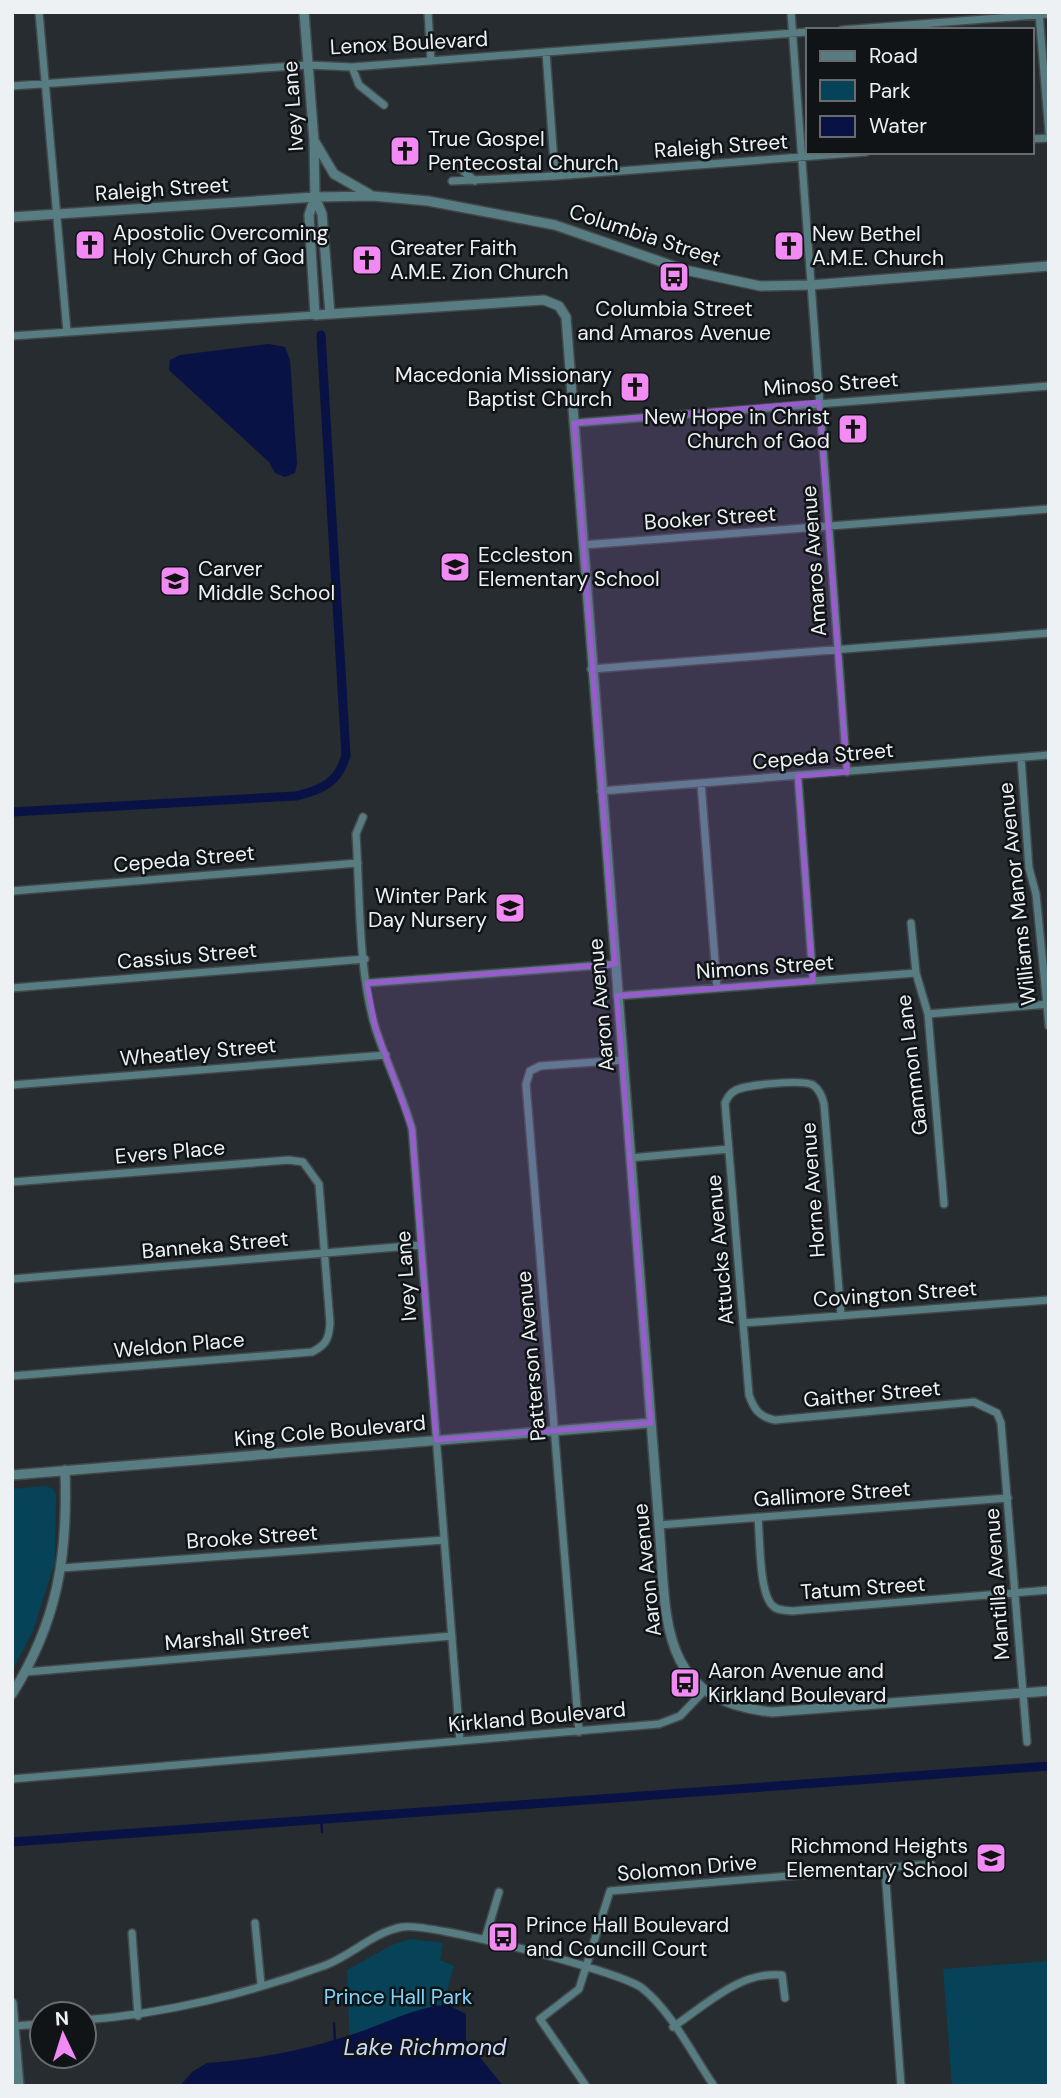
<svg xmlns="http://www.w3.org/2000/svg" width="1061" height="2098" font-family="'DM Sans',sans-serif">
<style>
.green{fill:#064358}
.water{fill:#081244}
.lines{fill:none;stroke-linecap:round;stroke-linejoin:round}
.stream{stroke:#081244;stroke-width:2.5}
.canal{stroke:#081244;stroke-width:9}
.minor-casing{stroke:#42484a;stroke-width:10}
.tertiary-casing{stroke:#42484a;stroke-width:12}
.minor{stroke:#577c82;stroke-width:7}
.tertiary{stroke:#577c82;stroke-width:9}
.marked{fill:#985dcc;fill-opacity:0.2;stroke:#985dcc;stroke-width:5;stroke-linejoin:round}
.labels{text-anchor:middle;stroke-width:5;stroke-linejoin:round;paint-order:stroke}
.street-label{font-size:21px;fill:#edf1f3;stroke:#111416}
.poi-label{font-size:21px;fill:#edf1f3;stroke:#111416;text-anchor:start}
.park-label{font-size:21px;fill:#7fd5fb;stroke:#111416}
.water-label{font-size:23px;font-style:italic;fill:#cbd9fb;stroke:#111416}
</style>
<rect width="100%" height="100%" fill="#262c2f"/>
<path class="green" d="M44 1486 52 1488 56 1494 55 1562 33 1631 12 1671V1489Z
M411 1939 443 1943 440 1960 454 1966 448 1987 449 2040 350 2049 347 1970 394 1944Z
M1049 1961V2086H952L943 1969Z"/>
<path class="water" d="M269 344 285 347 290 360 297 463 295 473 285 477 275 473 269 462 169 370 170 360 180 355Z
M446 2004 466 2014V2040L503 2086H180L192 2072 207 2063C253 2060 300 2051 344 2037 379 2027 409 2009 446 2004Z"/>
<g class="lines">
<path class="stream" d="M321 1819 322 1832
M334 2023 335 2040"/>
<path class="canal" d="M12 812 296 796C322 790 339 782 346 755L321 335
M12 1842 1049 1766"/>
<g class="minor-casing">
<path id="minor" d="M39 12 67 332
M428 12 431 61
M791 12 847 772
M1039 13 1049 133
M842 30 1049 14
M546 52 555 176
M352 67 359 85 384 105
M12 86 308 65 352 67 807 32
M1031 139 1049 138
M461 169 475 181
M452 181 555 176 866 152
M12 336 315 315
M574 423 1049 386
M583 545 1049 509
M591 669 1049 633
M1021 758 1029 868 1036 894 1049 1026
M798 776 813 981
M701 783 717 988
M601 791 1049 755
M363 817 356 834C360 895 358 969 375 1027 386 1062 402 1094 412 1129L460 1741
M12 891 358 863
M911 923 916 973 928 1014 944 1204
M367 983 615 964
M12 988 365 959
M617 996 916 973
M928 1014 1049 1004
M12 1085 386 1055
M630 1158 729 1149
M12 1182 289 1160 303 1162 319 1184 330 1323C329 1339 326 1345 312 1352L12 1376
M12 1279 421 1245
M841 1315 824 1104C822 1097 820 1090 813 1085 802 1079 747 1085 736 1090 730 1093 728 1097 725 1103L749 1395C754 1409 759 1417 775 1420L974 1402 997 1413 1001 1423 1027 1742
M744 1323 1049 1300
M758 1517C760 1537 759 1592 772 1605 777 1611 785 1610 792 1611L1049 1590
M659 1525 1008 1498
M62 1568 444 1540
M26 1672 452 1636
M579 1732 526 1084 530 1071 540 1066 623 1060
M12 1779 659 1724 680 1716 703 1692
M885 1869 901 2086
M255 1923 261 1984
M132 1933 138 2016
M485 1939 499 1892
M84 2020C164 2014 251 1993 326 1965 352 1955 374 1932 402 1927 429 1922 620 1971 642 1988 672 2012 692 2054 714 2086
M14 2026 42 2024
M673 2027C707 2004 740 1971 782 1975L785 1998
M586 2086 540 2019 579 1989 610 1891 931 1864"/>
</g>
<g class="tertiary-casing">
<path id="tertiary" d="M304 12 314 141 315 197 309 215 315 315 544 300 559 306 566 317 659 1525C667 1617 656 1701 772 1712L1049 1691
M315 142 334 174 369 194
M315 197 322 214 330 314
M12 217 315 197 373 196 428 201 555 225 685 270 760 286 811 285 1049 266
M12 1475 651 1423
M12 1694C58 1621 68 1555 65 1470
M12 2003 19 2086"/>
</g>
<use href="#minor" class="minor"/>
<use href="#tertiary" class="tertiary"/>
</g>
<path class="marked" d="M819 402 847 772 798 776 813 981 617 996 651 1423 436 1440 412 1129 375 1026 367 983 615 964 574 423Z"/>
<defs>
<g id="church-square" transform="scale(1.575)"><rect x="-9" y="-9" width="18" height="18" rx="4" fill="#f28af3" stroke="#111416"/><path d="M-1.2-6h2.4v3.5h3.3v2.4h-3.3V6h-2.4V-.1h-3.3v-2.4h3.3Z" fill="#111"/></g>
<g id="bus-square" transform="scale(1.575)"><rect x="-9" y="-9" width="18" height="18" rx="4" fill="#f28af3" stroke="#111416"/><path d="M-5-6H5V4H4V6H2V4H-2V6H-4V4H-5ZM-3.5-4V0h7V-4ZM-3.5 1.2v1.5H-2V1.2ZM2 1.2v1.5H3.5V1.2Z" fill="#111"/></g>
<g id="school-square" transform="scale(1.575)"><rect x="-9" y="-9" width="18" height="18" rx="4" fill="#f28af3" stroke="#111416"/><path d="M0-5L7-2L0 1L-7-2ZM-4 1L0 2.5L4 1V4Q0 6-4 4Z" fill="#111"/></g>
</defs>
<g fill-rule="evenodd">
<use href="#church-square" x="405" y="151"/>
<use href="#church-square" x="90" y="245"/>
<use href="#church-square" x="789" y="246"/>
<use href="#church-square" x="367" y="260"/>
<use href="#bus-square" x="674" y="277"/>
<use href="#church-square" x="635" y="387"/>
<use href="#church-square" x="853" y="429"/>
<use href="#school-square" x="455" y="567"/>
<use href="#school-square" x="175" y="581"/>
<use href="#school-square" x="510" y="908"/>
<use href="#bus-square" x="685" y="1683"/>
<use href="#school-square" x="991" y="1858"/>
<use href="#bus-square" x="503" y="1937"/>
</g>
<g class="labels">
<g class="street-label">
<text transform="translate(409 43) rotate(-3)" y="7">Lenox Boulevard</text>
<text transform="translate(293 106) rotate(-94)" y="7">Ivey Lane</text>
<text transform="translate(721 146) rotate(-4)" y="7">Raleigh Street</text>
<text transform="translate(162 189) rotate(-4)" y="7">Raleigh Street</text>
<text transform="translate(645 235) rotate(18)" y="7">Columbia Street</text>
<text transform="translate(831 384) rotate(-4)" y="7">Minoso Street</text>
<text transform="translate(710 518) rotate(-4)" y="7">Booker Street</text>
<text transform="translate(814 561) rotate(-94)" y="7">Amaros Avenue</text>
<text transform="translate(823 756) rotate(-5)" y="7">Cepeda Street</text>
<text transform="translate(184 859) rotate(-5)" y="7">Cepeda Street</text>
<text transform="translate(1017 894) rotate(-96)" y="7">Williams Manor Avenue</text>
<text transform="translate(187 956) rotate(-5)" y="7">Cassius Street</text>
<text transform="translate(765 967) rotate(-4)" y="7">Nimons Street</text>
<text transform="translate(601 1005) rotate(-95)" y="7">Aaron Avenue</text>
<text transform="translate(198 1052) rotate(-5)" y="7">Wheatley Street</text>
<text transform="translate(912 1065) rotate(-97)" y="7">Gammon Lane</text>
<text transform="translate(170 1152) rotate(-5)" y="7">Evers Place</text>
<text transform="translate(813 1190) rotate(-94)" y="7">Horne Avenue</text>
<text transform="translate(215 1245) rotate(-5)" y="7">Banneka Street</text>
<text transform="translate(720 1250) rotate(-95)" y="7">Attucks Avenue</text>
<text transform="translate(406 1276) rotate(-94)" y="7">Ivey Lane</text>
<text transform="translate(895 1294) rotate(-4)" y="7">Covington Street</text>
<text transform="translate(179 1345) rotate(-5)" y="7">Weldon Place</text>
<text transform="translate(531 1356) rotate(-95)" y="7">Patterson Avenue</text>
<text transform="translate(872 1394) rotate(-5)" y="7">Gaither Street</text>
<text transform="translate(330 1431) rotate(-5)" y="7">King Cole Boulevard</text>
<text transform="translate(832 1494) rotate(-4)" y="7">Gallimore Street</text>
<text transform="translate(252 1537) rotate(-4)" y="7">Brooke Street</text>
<text transform="translate(647 1570) rotate(-96)" y="7">Aaron Avenue</text>
<text transform="translate(997 1584) rotate(-94)" y="7">Mantilla Avenue</text>
<text transform="translate(863 1588) rotate(-4)" y="7">Tatum Street</text>
<text transform="translate(237 1637) rotate(-5)" y="7">Marshall Street</text>
<text transform="translate(537 1717) rotate(-5)" y="7">Kirkland Boulevard</text>
<text transform="translate(687 1868) rotate(-5)" y="7">Solomon Drive</text>
</g>
<g class="poi-label">
<text x="428" y="146">True Gospel<tspan x="428" dy="24">Pentecostal Church</tspan></text>
<text x="113" y="240">Apostolic Overcoming<tspan x="113" dy="24">Holy Church of God</tspan></text>
<text x="812" y="241">New Bethel<tspan x="812" dy="24">A.M.E. Church</tspan></text>
<text x="390" y="255">Greater Faith<tspan x="390" dy="24">A.M.E. Zion Church</tspan></text>
<text x="674" y="316" text-anchor="middle">Columbia Street<tspan x="674" dy="24">and Amaros Avenue</tspan></text>
<text x="612" y="382" text-anchor="end">Macedonia Missionary<tspan x="612" dy="24">Baptist Church</tspan></text>
<text x="830" y="424" text-anchor="end">New Hope in Christ<tspan x="830" dy="24">Church of God</tspan></text>
<text x="478" y="562">Eccleston<tspan x="478" dy="24">Elementary School</tspan></text>
<text x="198" y="576">Carver<tspan x="198" dy="24">Middle School</tspan></text>
<text x="487" y="903" text-anchor="end">Winter Park<tspan x="487" dy="24">Day Nursery</tspan></text>
<text x="708" y="1678">Aaron Avenue and<tspan x="708" dy="24">Kirkland Boulevard</tspan></text>
<text x="968" y="1853" text-anchor="end">Richmond Heights<tspan x="968" dy="24">Elementary School</tspan></text>
<text x="526" y="1932">Prince Hall Boulevard<tspan x="526" dy="24">and Councill Court</tspan></text>
</g>
<g class="park-label">
<text x="398" y="2004">Prince Hall Park</text>
</g>
<g class="water-label">
<text x="425" y="2055">Lake Richmond</text>
</g>
</g>
<rect width="1061" height="2098" fill="none" stroke="#edf1f3" stroke-width="28"/>
<rect x="806" y="28" width="228" height="126" fill="#111416" stroke="#696c6e" stroke-width="2"/>
<rect x="820" y="51" width="35" height="10" fill="#577c82" stroke="#696c6e" stroke-width="2"/>
<text x="869" y="63" font-size="21" fill="#edf1f3">Road</text>
<rect x="820" y="80" width="35" height="21" fill="#064358" stroke="#696c6e" stroke-width="2"/>
<text x="869" y="98" font-size="21" fill="#edf1f3">Park</text>
<rect x="820" y="116" width="35" height="21" fill="#081244" stroke="#696c6e" stroke-width="2"/>
<text x="869" y="133" font-size="21" fill="#edf1f3">Water</text>
<g transform="translate(63 2035) rotate(356)"><circle r="33" fill="#111416" stroke="#696c6e" stroke-width="2"/>
<path d="M0-5L12 26L0 18L-12 26Z" fill="#f28af3"/>
<text y="-10" font-size="19" font-weight="bold" text-anchor="middle" fill="#edf1f3">N</text>
</g>
</svg>
